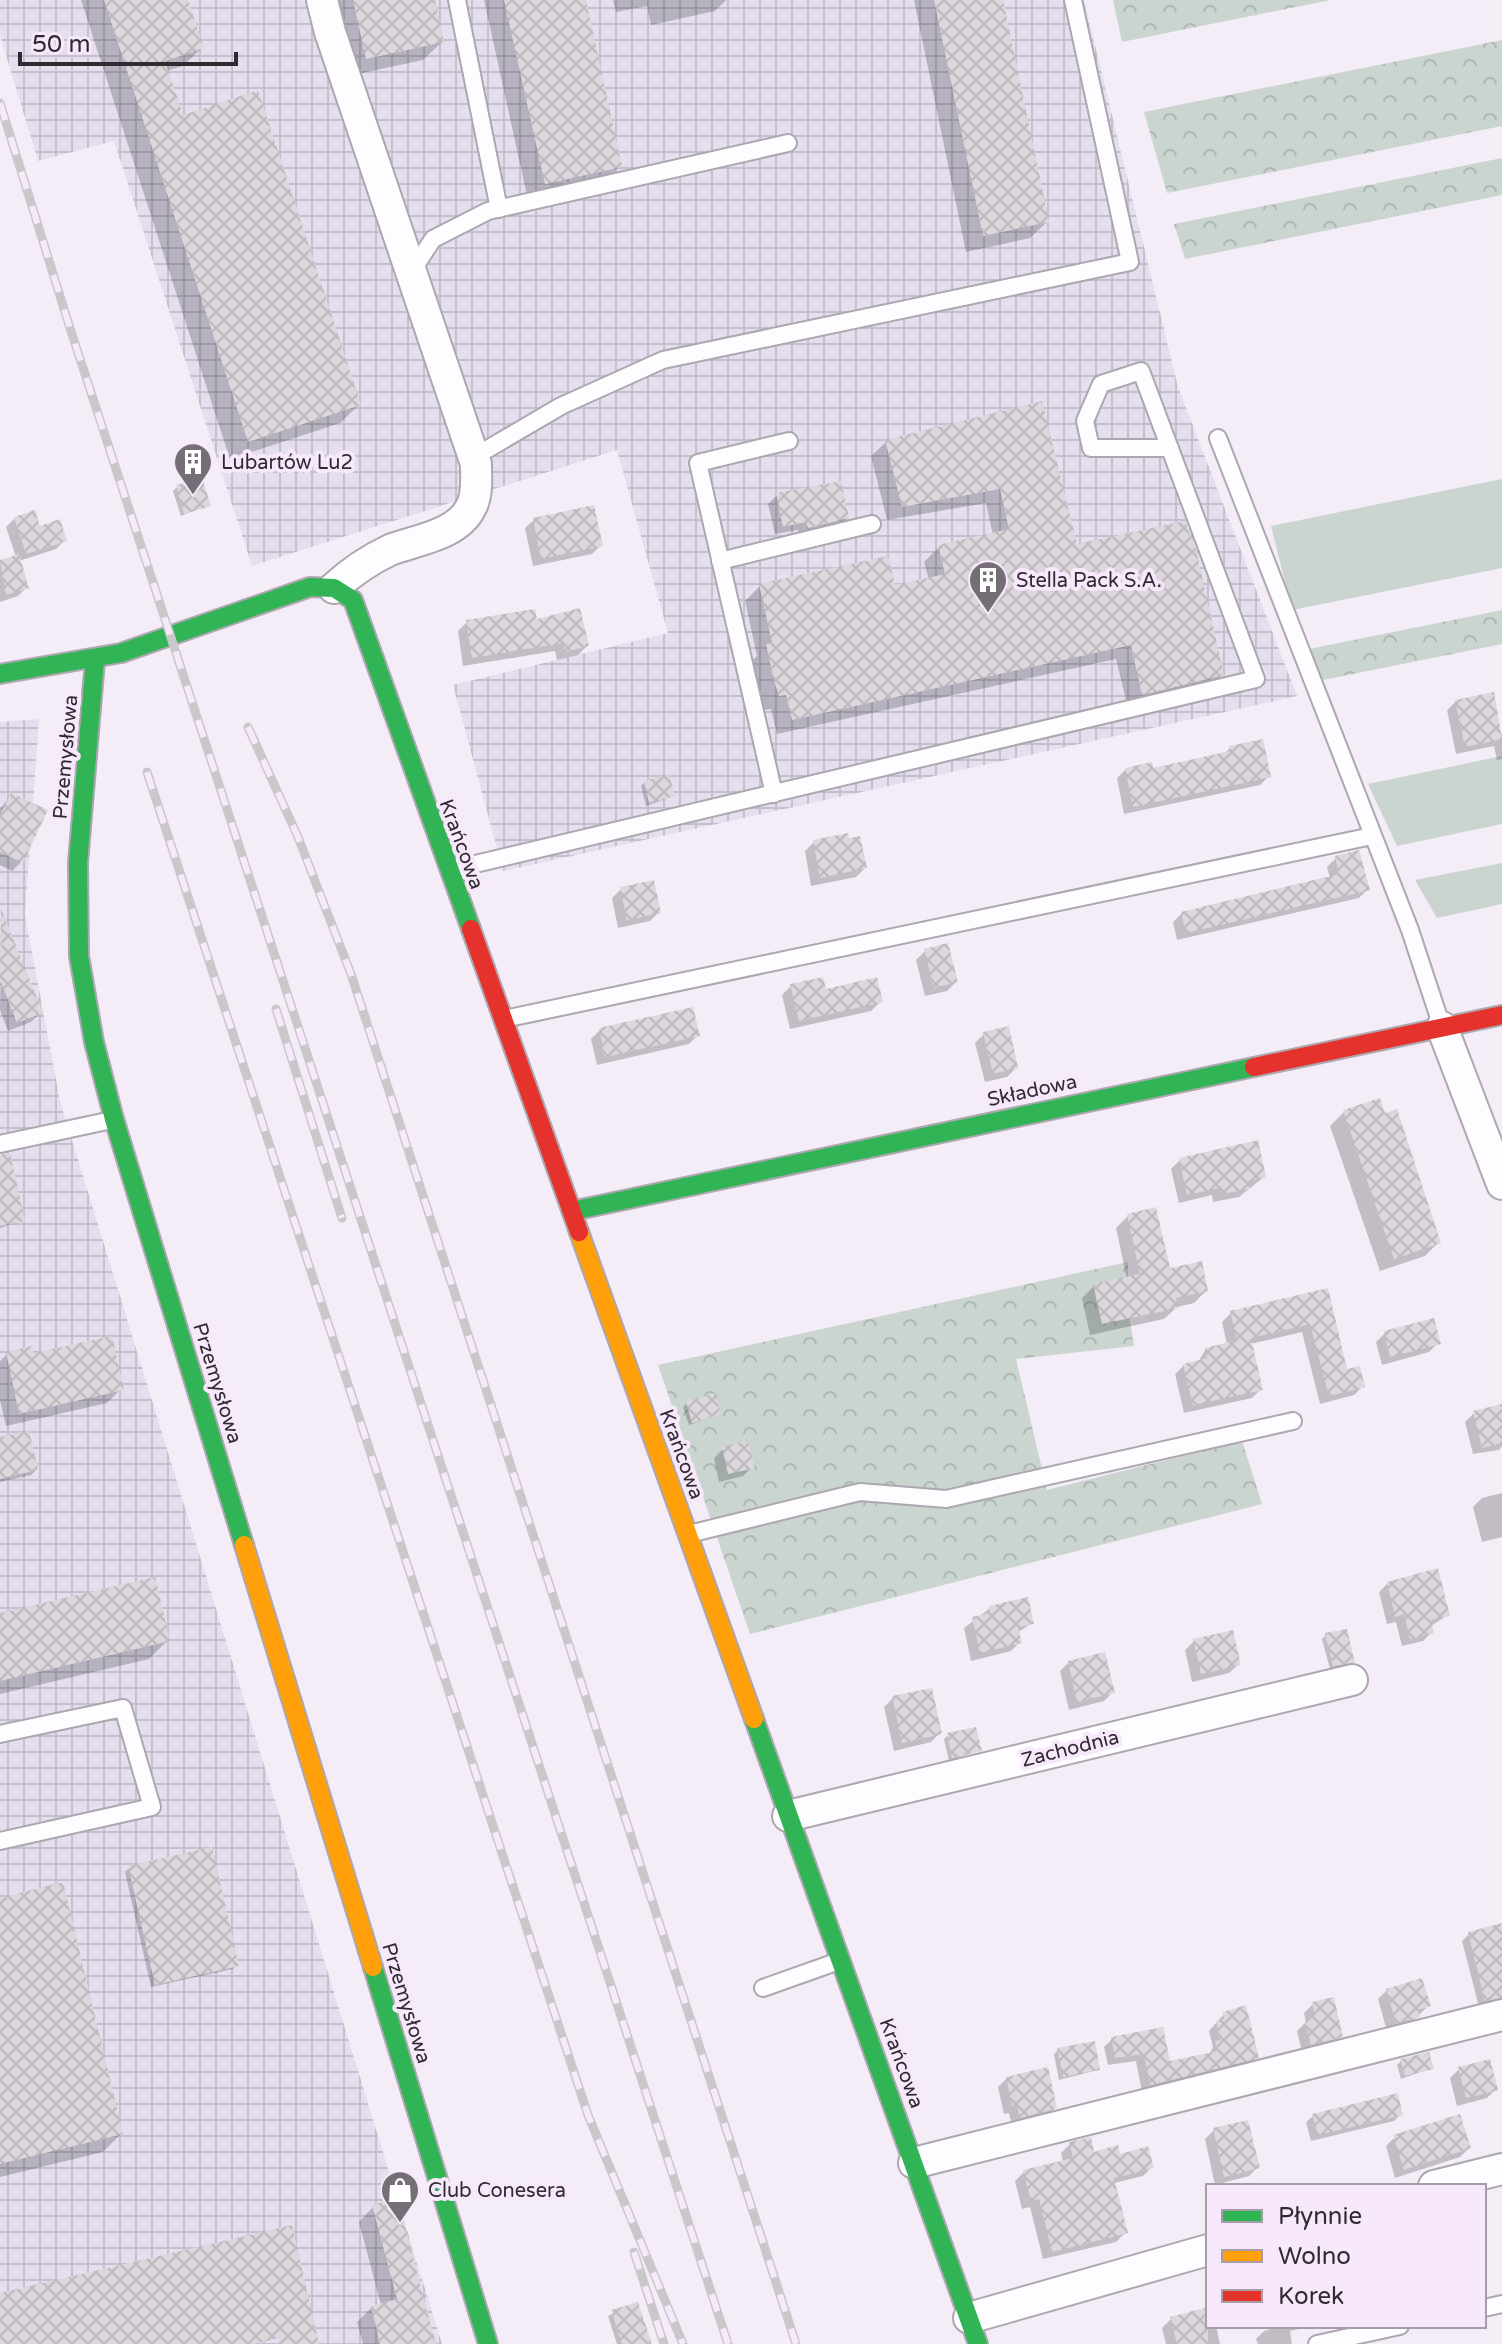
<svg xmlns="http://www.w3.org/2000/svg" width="1502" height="2344" font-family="'Varela Round',sans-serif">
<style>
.industrial{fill:url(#industrial-grid)}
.green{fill:#cad5d0}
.forest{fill:url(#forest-crowns)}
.shadow{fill:#0003}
.building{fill:url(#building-cross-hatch)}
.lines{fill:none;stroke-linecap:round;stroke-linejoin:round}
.lane-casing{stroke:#ada7af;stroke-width:20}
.street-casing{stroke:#ada7af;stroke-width:34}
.fast-casing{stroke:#ada7af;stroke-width:22}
.slow-casing{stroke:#ada7af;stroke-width:22}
.jam-casing{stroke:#ada7af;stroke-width:22}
.lane{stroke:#fdfcfe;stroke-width:16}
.street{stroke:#fdfcfe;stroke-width:30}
.fast{stroke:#30b455;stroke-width:18}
.slow{stroke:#ff9f0a;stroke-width:18}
.jam{stroke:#e5322d;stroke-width:18}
.rail-casing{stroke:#cac7cb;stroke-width:9}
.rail{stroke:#f7e8fb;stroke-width:6;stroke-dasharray:18;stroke-linecap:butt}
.labels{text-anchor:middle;stroke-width:8;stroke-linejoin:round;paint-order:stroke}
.poi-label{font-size:20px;fill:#302a31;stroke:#f7e8fb;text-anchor:start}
.street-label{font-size:20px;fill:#302a31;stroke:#f7e8fb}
</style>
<defs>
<pattern id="industrial-grid" width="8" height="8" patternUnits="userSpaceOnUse" patternTransform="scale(2)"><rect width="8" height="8" fill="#e4deee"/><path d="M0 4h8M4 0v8" fill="none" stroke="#c4bfcd"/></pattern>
<pattern id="forest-crowns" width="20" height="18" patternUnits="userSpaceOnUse" patternTransform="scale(2)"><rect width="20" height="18" fill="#cad5d0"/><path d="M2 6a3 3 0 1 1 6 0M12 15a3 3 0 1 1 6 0" fill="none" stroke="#aeb7b3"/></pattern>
<pattern id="building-cross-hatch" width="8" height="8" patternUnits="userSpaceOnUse" patternTransform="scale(2)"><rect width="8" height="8" fill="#dcd6dd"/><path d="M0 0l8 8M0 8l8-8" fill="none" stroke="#bdb8be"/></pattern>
</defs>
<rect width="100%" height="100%" fill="#f4ecf7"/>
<path class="industrial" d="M0 0H1084L1178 387 1297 696 503 871 453 685 668 633 617 450 252 566 114 141 38 161 0 35Z
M39 719 25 915 60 1101 442 2344H0V722Z"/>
<path class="green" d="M1502 479V568L1292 610 1271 526Z
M1502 756V824L1397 846 1368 784Z
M1502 863V904L1437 918 1415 880Z"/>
<path class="forest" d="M1113 0H1331L1122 42Z
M1502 40V126L1167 193 1144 112Z
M1502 158V195L1185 259 1174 224Z
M1502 610V644L1323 680 1309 649Z
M1128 1262V1308L1134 1346 1016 1359 1047 1490 1242 1441 1262 1504 750 1634 658 1365Z"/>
<path class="shadow" d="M81 0H186L202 48 183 66 166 71 182 117 359 405 340 423 230 459Z
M331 0H433L442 42 423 60 348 76Z
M484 0H583L620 166 603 183 528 200Z
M613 0H726L715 11 651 25 647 6 616 12Z
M914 0H1001L1047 222 1030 238 966 252Z
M1041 403 1076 547 1222 675 1207 690 1128 708 1116 659 777 734 771 709 764 710 760 697 752 661 757 656 745 601 760 586 893 587 929 580 924 562 939 547 993 535 986 503 887 520 871 456 886 442Z
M177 487 208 505 181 516 173 491Z
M777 495 847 518 838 527 799 536 798 530 775 534 768 504Z
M15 518 65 540 56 549 19 561 27 587 18 596 0 602V562L16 557 6 527Z
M534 520 601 545 592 554 533 566 525 528Z
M467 622H535L587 646 578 655 557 660 555 651 463 666 458 631Z
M1456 701 1502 734V759L1497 760 1494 746 1456 754 1447 710Z
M1230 748 1269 776 1260 785 1124 814 1117 778 1126 769 1151 770 1223 755Z
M645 782 673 796 646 806 641 786Z
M11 795 21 862 12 871 0 865V809Z
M814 842 865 868 856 877 811 886 805 851Z
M1336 858 1368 889 1359 898 1177 940 1173 922 1182 913 1330 878 1327 867Z
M621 889 659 912 650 921 618 928 612 898Z
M2 917 40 1013 31 1022 8 1031 0 1010Z
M925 951 956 982 947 991 925 996 916 960Z
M791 986 824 991 880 1002 871 1011 790 1029 782 995Z
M600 1030 698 1035 689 1044 597 1065 591 1039Z
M984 1034 1016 1068 1007 1077 985 1082 975 1043Z
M1344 1112 1439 1242 1425 1256 1380 1271 1330 1126Z
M0 1159 23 1220 0 1228Z
M1180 1160 1264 1177 1239 1197 1213 1202 1212 1195 1179 1203 1171 1169Z
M1128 1216 1168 1270 1206 1291 1194 1303 1177 1307 1164 1319 1090 1335 1082 1298 1094 1286 1127 1279 1116 1228Z
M1327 1290 1345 1371 1363 1386 1354 1395 1320 1404 1302 1332 1250 1344 1261 1389 1252 1398 1184 1413 1175 1374 1184 1365 1198 1362 1206 1349 1227 1344 1222 1322 1231 1313Z
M1385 1333 1438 1343 1429 1352 1382 1365 1376 1342Z
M7 1354 121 1389 107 1403 6 1426 0 1400V1361Z
M687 1403 718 1414 689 1425 683 1407Z
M1474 1413 1502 1417V1446L1499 1450 1473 1454 1465 1422Z
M0 1439 36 1470 31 1475 0 1482Z
M723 1449 752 1467 743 1476 719 1482 714 1458Z
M1502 1493V1537L1482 1542 1473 1507 1482 1498Z
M1388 1583 1448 1615 1431 1626 1432 1632 1423 1641 1402 1646 1396 1622 1387 1624 1379 1592Z
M990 1608 1032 1623 1017 1633 1020 1642 1011 1651 971 1661 964 1628Z
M0 1615 167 1641 149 1659 0 1694Z
M1326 1635 1352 1662 1348 1666 1330 1669 1322 1639Z
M1194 1641 1238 1665 1229 1673 1192 1682 1185 1650Z
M1069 1662 1113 1692 1104 1701 1069 1710 1060 1671Z
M893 1698 940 1733 931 1742 894 1751 884 1707Z
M948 1735 979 1750 949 1761 944 1739Z
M129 1868 237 1965 233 1969 151 1987 125 1872Z
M0 1900 121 2134 103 2152 0 2177Z
M1469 1934 1502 1948V2005L1479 2007 1462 1941Z
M1387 1990 1428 2006 1409 2025 1387 2031 1378 1999Z
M1313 2004 1340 2036 1331 2045 1302 2052 1297 2031 1306 2022 1304 2013Z
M1224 2014 1257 2057 1249 2065 1142 2092 1136 2061 1108 2065 1104 2047 1112 2039 1168 2064 1209 2055 1213 2047 1209 2031Z
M1058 2050 1098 2070 1059 2080 1054 2054Z
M1401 2061 1432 2068 1401 2079 1397 2065Z
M1459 2069 1496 2089 1487 2098 1457 2106 1450 2078Z
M1007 2078 1055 2108 1046 2117 1012 2125 1009 2113 1004 2114 998 2087Z
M1401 2114 1394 2121 1311 2141 1306 2122 1313 2116Z
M1214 2130 1258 2167 1249 2176 1215 2185 1205 2139Z
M1395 2137 1469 2148 1460 2157 1395 2178 1386 2146Z
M1070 2144 1093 2154 1118 2156 1152 2167 1143 2176 1114 2183 1125 2233 1116 2242 1043 2259 1030 2207 1022 2209 1015 2181 1024 2172 1063 2162 1061 2153Z
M373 2207 434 2344H363L357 2322 372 2307 381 2305 359 2222Z
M636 2304 650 2344H617L608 2316Z
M1208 2309V2326H1216L1220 2344H1166L1162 2328 1171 2319Z
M1280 2326H1312L1290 2331 1292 2344H1258L1256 2339 1264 2331Z"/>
<path class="building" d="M104 0H188L204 48 165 61 183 115 258 90 361 405 248 442Z
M353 0H435L444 42 366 59Z
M504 0H586L622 167 545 184Z
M934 0H1003L1049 222 983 236Z
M1042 401 1077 544 1185 521 1196 550 1224 675 1142 695 1131 645 792 720 786 695 779 696 774 681 766 644 772 643 759 584 888 556 895 585 945 574 938 545 1009 529 1000 489 902 507 885 440Z
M202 478 211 506 184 514 176 485Z
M841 481 849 518 808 528 806 522 783 527 776 493Z
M594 505 603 546 541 559 533 518Z
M35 510 40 526 60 519 67 541 26 554 14 517Z
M19 554 29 588 6 595 0 560Z
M580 608 589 646 565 652 563 643 472 658 466 620 535 609 537 619Z
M1494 692 1502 739 1465 747 1455 700Z
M1263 739 1271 777 1133 807 1125 768 1152 762 1153 768 1230 751 1229 746Z
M669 774 675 796 649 803 644 781Z
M11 793 48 810 23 863 0 852V815Z
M848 833 849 838 860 836 867 868 820 878 813 840Z
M1359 850 1370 890 1186 933 1181 912 1339 874 1335 856Z
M654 880 661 913 627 920 620 887Z
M1 909 43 1013 17 1023 0 980Z
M948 943 958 982 934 988 924 949Z
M823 977 826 989 877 977 883 1002 799 1021 790 984Z
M693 1007 700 1036 605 1057 599 1028Z
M1009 1026 1018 1068 993 1074 983 1032Z
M1380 1098 1385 1113 1397 1109 1441 1243 1394 1259 1343 1110Z
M1258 1140 1266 1177 1248 1181 1250 1189 1222 1194 1220 1188 1187 1195 1179 1158Z
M10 1153 25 1221 0 1226V1155Z
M1156 1207 1170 1268 1202 1261 1208 1291 1176 1298 1178 1308 1102 1324 1093 1284 1140 1274 1127 1214Z
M1328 1288 1347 1369 1360 1366 1365 1387 1329 1396 1310 1324 1251 1338 1263 1390 1193 1405 1183 1364 1207 1358 1205 1348 1237 1340 1230 1311Z
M1434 1318 1441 1344 1390 1357 1384 1331Z
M112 1336 124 1390 19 1414 6 1352 32 1346 34 1353Z
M714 1393 721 1414 692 1423 686 1402Z
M1502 1404V1443L1482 1448 1473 1411Z
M29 1430 38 1470 0 1479V1437Z
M748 1441 755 1468 728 1474 722 1447Z
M1438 1568 1450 1616 1431 1620 1434 1633 1410 1639 1404 1614 1395 1617 1387 1582Z
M155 1577 170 1641 0 1681V1613Z
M1028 1597 1034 1624 1018 1627 1022 1643 980 1653 972 1617 990 1613 989 1606Z
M1347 1629 1355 1663 1333 1666 1325 1633Z
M1233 1630 1241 1665 1201 1674 1193 1639Z
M1105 1652 1115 1693 1077 1702 1068 1661Z
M932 1688 942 1734 902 1743 892 1696Z
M976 1727 982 1751 952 1758 947 1733Z
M212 1847 239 1966 155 1985 128 1866Z
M63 1882 123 2134 0 2164V1898Z
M1502 1923V1998L1485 2001 1468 1932Z
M1422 1978 1431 2006 1418 2010 1420 2017 1396 2023 1386 1989Z
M1334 1997 1343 2037 1311 2045 1305 2020 1315 2018 1312 2002Z
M1246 2005 1259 2058 1150 2085 1144 2054 1115 2058 1111 2037 1163 2027 1170 2061 1218 2051 1215 2041 1221 2040 1216 2021 1224 2019 1223 2012Z
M1095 2041 1100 2070 1063 2077 1057 2048Z
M1429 2052 1434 2069 1405 2076 1400 2059Z
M1490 2059 1498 2090 1466 2098 1458 2067Z
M1048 2067 1057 2108 1020 2118 1017 2105 1012 2106 1006 2077Z
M1398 2093 1403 2115 1318 2135 1312 2114Z
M1460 2114 1471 2148 1404 2170 1393 2135Z
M1248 2120 1260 2168 1224 2177 1213 2128Z
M1091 2137 1094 2152 1118 2145 1120 2154 1148 2146 1154 2168 1114 2178 1128 2233 1052 2252 1039 2199 1031 2201 1023 2170 1073 2158 1069 2142Z
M398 2198 422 2292 436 2344H380L371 2306 397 2299 372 2205Z
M292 2225 319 2344H279V2338L253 2344H0V2293Z
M638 2302 652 2344H622L611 2310Z
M1208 2307V2344H1177L1170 2317Z"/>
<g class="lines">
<g class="lane-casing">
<path id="lane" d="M457 0 499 209
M412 271 433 239 488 211 788 143
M1218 438 1410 930 1442 1027
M474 457 561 406 663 360 1130 262 1073 0
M720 561 872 524
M774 794 698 463 789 441
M450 870 1256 679 1141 371 1101 384 1085 421 1091 448H1170
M504 1019 1372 836
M0 1144 112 1120
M689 1534 860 1492 946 1499 1293 1421
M0 1734 123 1708 152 1807 0 1841
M763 1988 839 1961
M1484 2308 1502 2304
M1317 2344 1400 2326"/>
</g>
<g class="street-casing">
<path id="street" d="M322 0 330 32 476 464C476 477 478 495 471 507 458 535 416 540 390 550 369 560 351 572 334 588
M1442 1027 1502 1184
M788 1816 1352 1680
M914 2163 1502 2015
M1434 2186 1502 2169
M969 2318 1208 2250"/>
</g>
<g class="fast-casing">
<path id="fast" d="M95 660 78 863 79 956 94 1042 114 1119 244 1545
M0 674 121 653 310 587 334 588 353 600 471 929
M572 1211 1254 1067
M754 1719 978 2344
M373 1967 488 2344"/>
</g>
<g class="slow-casing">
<path id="slow" d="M579 1232 754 1719
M244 1545 373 1967"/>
</g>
<g class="jam-casing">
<path id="jam" d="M471 929 579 1232
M1254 1067 1502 1015"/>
</g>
<use href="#lane" class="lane"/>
<use href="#street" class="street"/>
<use href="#fast" class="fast"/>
<use href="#slow" class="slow"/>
<use href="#jam" class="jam"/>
<g class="rail-casing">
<path id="rail" d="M0 103 69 325 728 2344
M248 727 298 837 351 974 796 2344
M147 772 588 2115 683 2344
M276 1009 342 1218
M634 2252 664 2344"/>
</g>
<use href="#rail" class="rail"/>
</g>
<defs>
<g id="building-pin" transform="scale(2)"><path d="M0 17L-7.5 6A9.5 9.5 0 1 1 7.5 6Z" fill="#756e76" stroke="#f7e8fb"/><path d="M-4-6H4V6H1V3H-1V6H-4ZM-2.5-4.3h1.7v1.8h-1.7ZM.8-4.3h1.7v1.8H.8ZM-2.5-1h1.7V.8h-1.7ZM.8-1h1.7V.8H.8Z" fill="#fff"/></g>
<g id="shop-pin" transform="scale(2)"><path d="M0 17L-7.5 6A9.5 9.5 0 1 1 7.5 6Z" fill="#756e76" stroke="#f7e8fb"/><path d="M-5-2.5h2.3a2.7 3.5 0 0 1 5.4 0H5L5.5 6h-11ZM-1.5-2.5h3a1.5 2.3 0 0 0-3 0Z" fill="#fff"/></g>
</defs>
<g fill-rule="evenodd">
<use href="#building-pin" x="193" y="462"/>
<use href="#building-pin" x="988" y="580"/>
<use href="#shop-pin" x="400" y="2190"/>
</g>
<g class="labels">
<g class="poi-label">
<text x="221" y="469">Lubartów Lu2</text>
<text x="1016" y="587">Stella Pack S.A.</text>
<text x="428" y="2197">Club Conesera</text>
</g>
<g class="street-label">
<text transform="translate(65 757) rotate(-85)" y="7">Przemysłowa</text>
<text transform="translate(462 844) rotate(70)" y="7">Krańcowa</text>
<text transform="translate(1032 1090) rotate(-12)" y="7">Składowa</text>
<text transform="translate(218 1383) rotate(73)" y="7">Przemysłowa</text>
<text transform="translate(682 1454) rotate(70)" y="7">Krańcowa</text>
<text transform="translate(1070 1748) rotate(-14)" y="7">Zachodnia</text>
<text transform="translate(407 2003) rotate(73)" y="7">Przemysłowa</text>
<text transform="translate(902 2063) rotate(70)" y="7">Krańcowa</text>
</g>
</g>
<rect x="1206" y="2184" width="280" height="144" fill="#f7e8fb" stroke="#a79caa" stroke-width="2"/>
<rect x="1222" y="2210" width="40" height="12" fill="#30b455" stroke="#a79caa" stroke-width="2"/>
<text x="1278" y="2224" font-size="24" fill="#302a31">Płynnie</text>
<rect x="1222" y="2250" width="40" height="12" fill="#ff9f0a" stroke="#a79caa" stroke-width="2"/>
<text x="1278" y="2264" font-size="24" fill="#302a31">Wolno</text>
<rect x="1222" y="2290" width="40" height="12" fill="#e5322d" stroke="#a79caa" stroke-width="2"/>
<text x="1278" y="2304" font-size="24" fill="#302a31">Korek</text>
<path d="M20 52v12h216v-12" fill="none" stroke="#302a31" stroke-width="4"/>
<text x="32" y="52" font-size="24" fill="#302a31" stroke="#f7e8fb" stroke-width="6" paint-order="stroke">50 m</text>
</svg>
